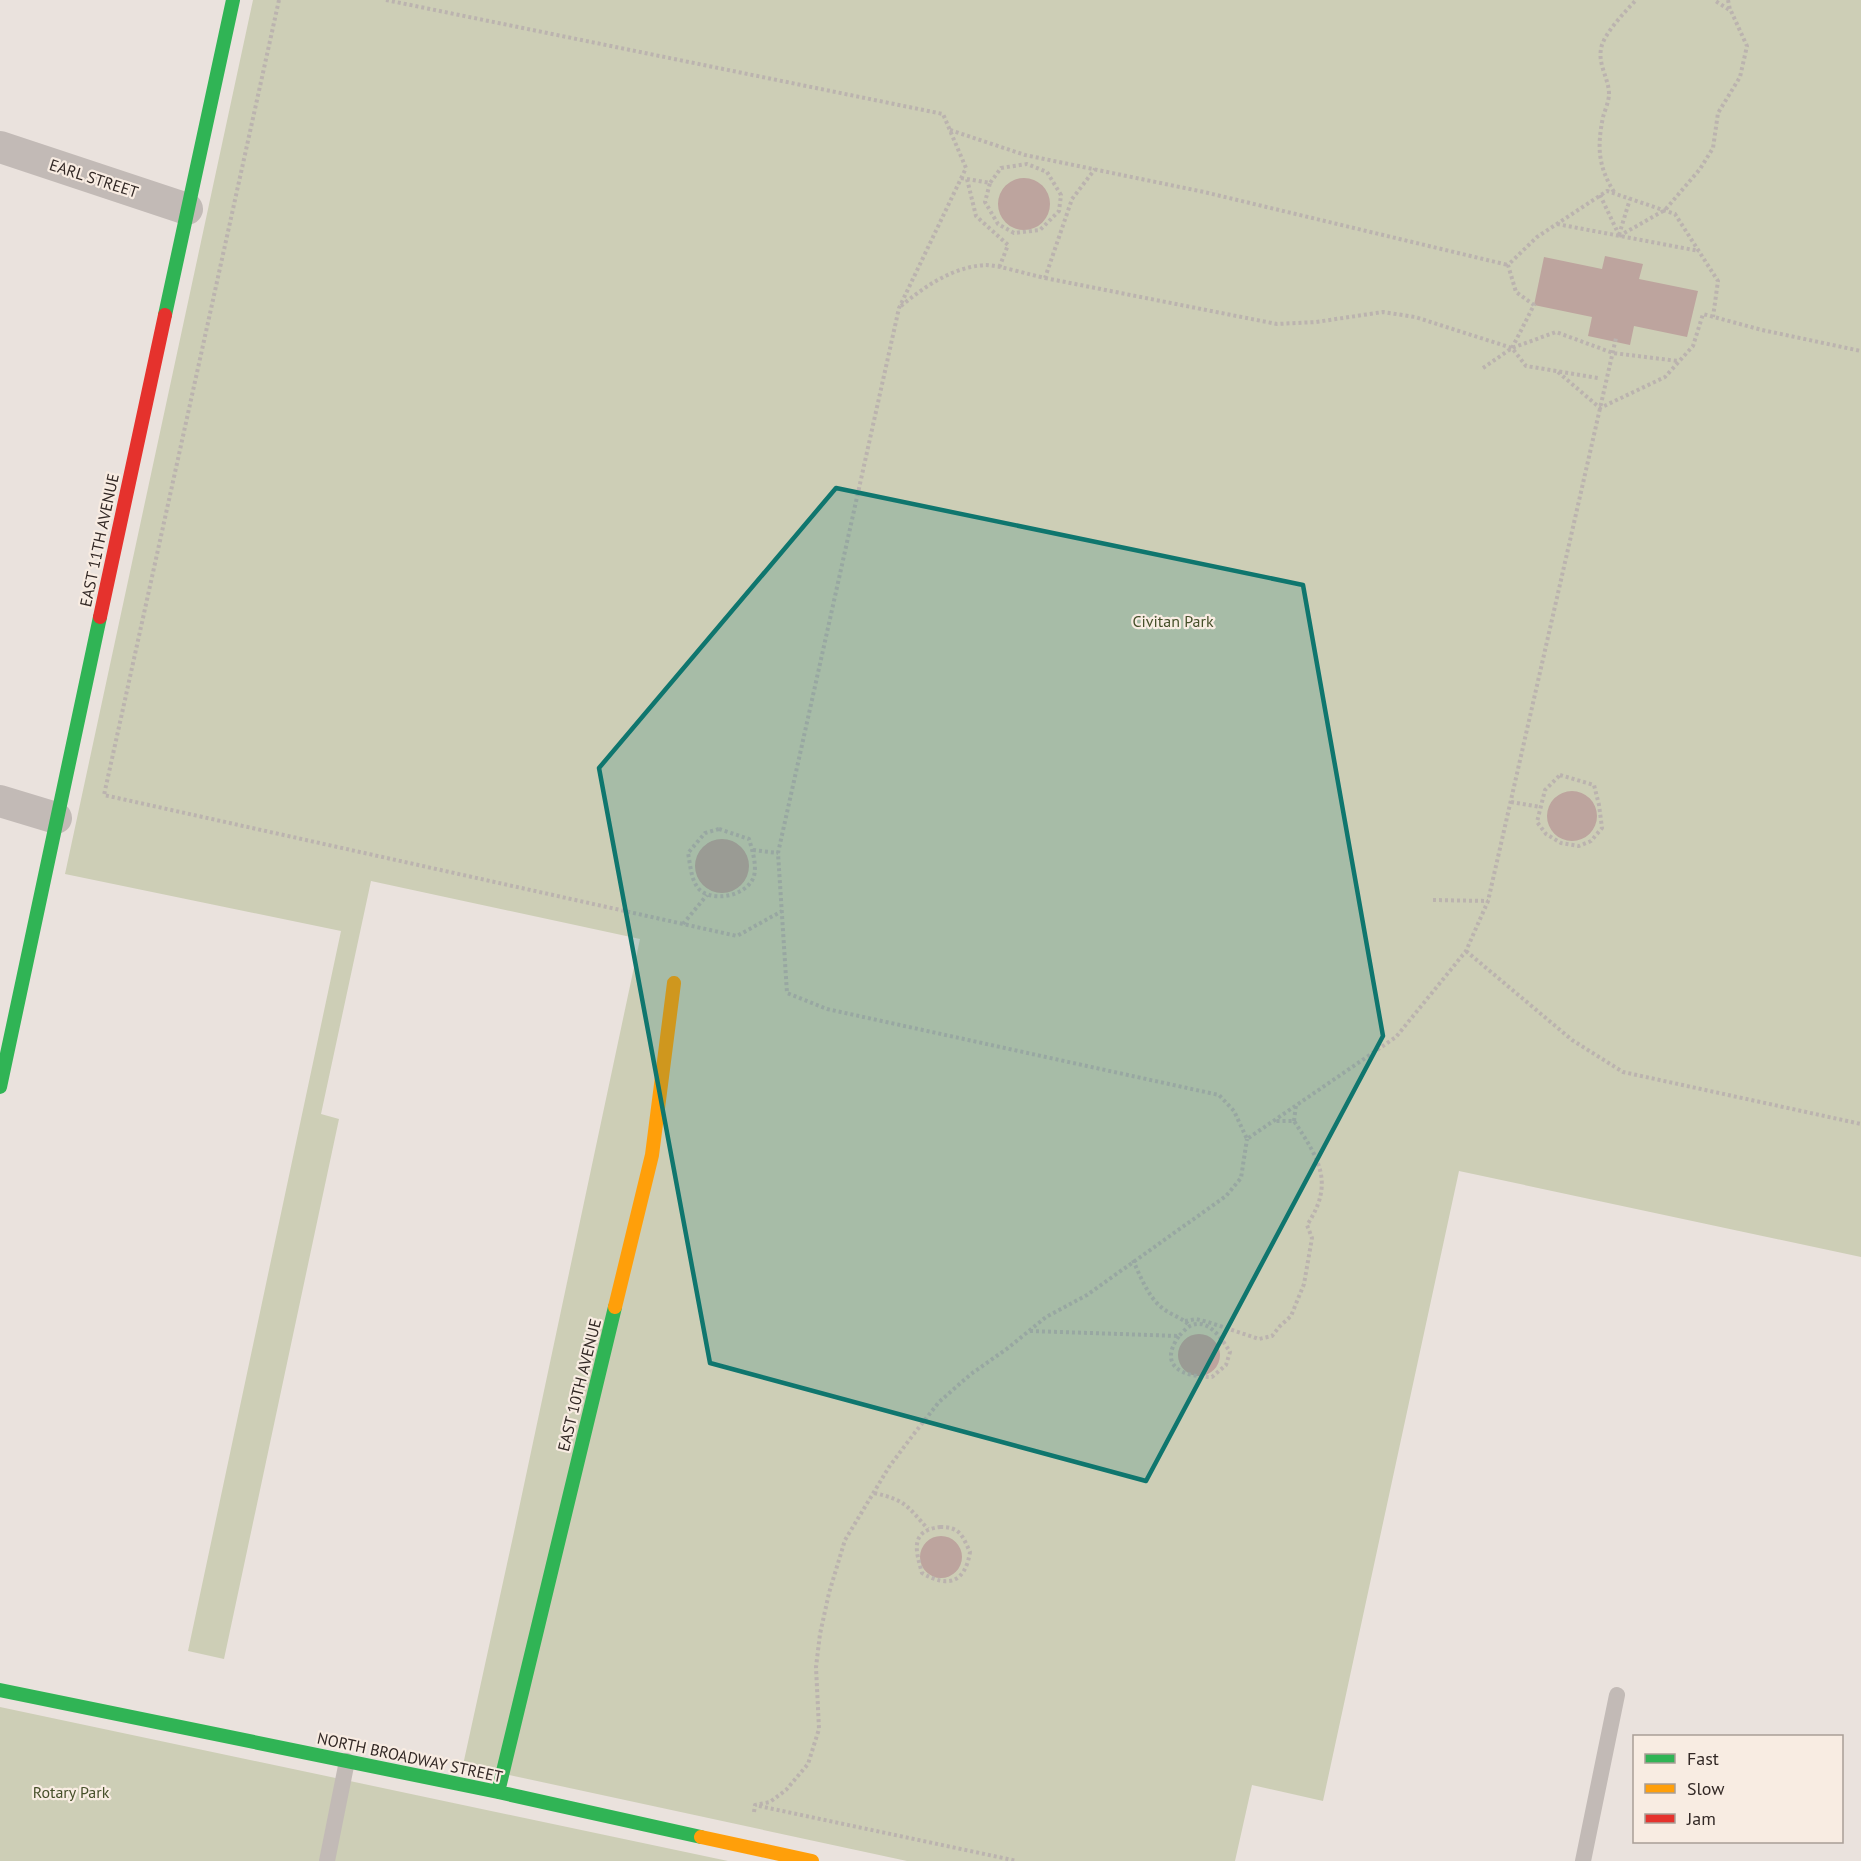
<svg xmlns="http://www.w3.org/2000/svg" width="1861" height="1861" font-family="'PT Sans',sans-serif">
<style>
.green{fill:#cdceb6}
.building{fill:#bda49e}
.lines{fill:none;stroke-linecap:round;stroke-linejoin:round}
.path{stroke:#bbb3af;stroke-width:4;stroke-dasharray:3 3;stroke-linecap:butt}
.lane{stroke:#c2bab6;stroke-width:16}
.street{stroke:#c2bab6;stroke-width:32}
.fast{stroke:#30b455;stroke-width:14}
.slow{stroke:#ff9f0a;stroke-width:14}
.jam{stroke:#e5322d;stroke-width:14}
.marked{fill:#0f766e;fill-opacity:0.2;stroke:#0f766e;stroke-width:4.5;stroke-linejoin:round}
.labels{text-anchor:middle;stroke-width:4.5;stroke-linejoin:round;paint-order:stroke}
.street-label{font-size:16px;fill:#322825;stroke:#f8ece2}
.park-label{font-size:16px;fill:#46502a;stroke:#f8ece2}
</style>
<rect width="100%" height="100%" fill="#eae2dd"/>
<path class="green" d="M253 0H1861V1257L1459 1171 1323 1801 1252 1785 1235 1861H907L463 1765 514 1532 640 939 371 881 321 1114 339 1119 224 1659 188 1651 341 931 65 874Z
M0 1707 728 1861H0Z"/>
<path class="building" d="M998 204a26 26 0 1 1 52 0a26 26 0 1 1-52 0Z
M1605 256 1643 264 1639 279 1698 291 1687 337 1634 326 1630 345 1588 336 1592 317 1534 305 1544 257 1602 269Z
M1547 816a25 25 0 1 1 50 0a25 25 0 1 1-50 0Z
M695 866a27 27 0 1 1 54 0a27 27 0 1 1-54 0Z
M1178 1355a21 21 0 1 1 42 0a21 21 0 1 1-42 0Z
M920 1557a21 21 0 1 1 42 0a21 21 0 1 1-42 0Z"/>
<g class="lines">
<path class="path" d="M279 0 104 795 737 936 782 911
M386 0 943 114 966 168 899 308 778 853 787 993 827 1009 1219 1095 1234 1111 1247 1139 1396 1037 1466 951 1488 901 1616 338
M1728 0 1730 10
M950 130 1025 155 1204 192 1508 265
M961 178 990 183 985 202 998 224 1014 233 1040 230 1059 211 1061 195 1047 172 1027 164 1001 168 990 183
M967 179 976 216 1008 245 999 268
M1614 192C1598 166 1597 147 1603 117 1605 110 1609 101 1609 94 1609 79 1598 65 1601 49 1603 34 1626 11 1636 0
M1600 195 1619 235
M1557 224 1699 251
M1619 235 1630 199
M1619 236 1665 210 1700 169 1713 148 1718 113 1740 77 1747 46 1731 11 1714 0
M1045 278 1277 324 1316 322 1383 312 1415 317 1512 348 1526 366 1598 378
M901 306C925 286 953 267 985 265 998 265 1031 275 1045 278L1072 199 1095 169
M1512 348 1534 305 1516 292 1508 265 1537 237 1607 191 1675 214 1718 281 1713 317
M1483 368 1512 348 1556 332 1613 353 1678 361
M1558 372 1600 408 1665 377 1693 346 1703 314 1762 330 1861 351
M1560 775 1594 785 1599 805 1602 828 1591 841 1579 846 1561 843 1546 834 1537 822 1545 790Z
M1511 802 1540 807
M719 829 749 839C752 849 757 865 754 876 747 898 706 904 696 885 691 877 690 863 688 853L705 833Z
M753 850 778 853
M1433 900 1488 901
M683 924 707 895
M1466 951 1572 1040 1623 1072 1861 1124
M1294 1121 1296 1105
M1133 1260C1140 1276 1148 1296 1161 1307 1170 1315 1182 1317 1190 1326
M1185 1321 1196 1319 1208 1322 1259 1339 1272 1336 1280 1326 1291 1316 1304 1284 1312 1238 1307 1225C1335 1183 1319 1159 1294 1121H1274
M1030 1331 1179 1336C1182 1333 1186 1328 1190 1326 1208 1317 1222 1339 1230 1352L1226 1365 1212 1377C1184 1377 1157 1367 1179 1336
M874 1493C906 1500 907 1506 928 1529
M940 1527C960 1527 962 1535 970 1552 965 1583 948 1588 922 1573 916 1551 909 1531 940 1527Z
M759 1806 1017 1861
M754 1812 755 1805 770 1802 786 1790 808 1764 819 1729 816 1667 820 1634 829 1593 845 1540 889 1467 913 1435 939 1402 971 1374 1008 1348 1046 1317 1087 1295 1226 1196 1241 1178 1247 1139"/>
<path class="lane" d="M327 1861 347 1761
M1583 1861 1617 1695"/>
<path class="street" d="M0 147 187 209
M0 801 56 818"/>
<path class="fast" d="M165 315 233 0
M0 1087 100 617
M0 1690 498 1792 701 1837
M498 1792 615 1307"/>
<path class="slow" d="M615 1307 652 1155 674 983
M701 1837 812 1861"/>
<path class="jam" d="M100 617 165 315"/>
</g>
<path class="marked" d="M836 488 1303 585 1383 1036 1146 1481 710 1363 599 768Z"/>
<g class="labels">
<g class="street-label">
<text transform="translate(94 178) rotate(18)" y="6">EARL STREET</text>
<text transform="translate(99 540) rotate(-78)" y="6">EAST 11TH AVENUE</text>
<text transform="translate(579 1385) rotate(-76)" y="6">EAST 10TH AVENUE</text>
<text transform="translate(410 1757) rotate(12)" y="6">NORTH BROADWAY STREET</text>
</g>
<g class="park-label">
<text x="1173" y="627">Civitan Park</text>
<text x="71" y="1798">Rotary Park</text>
</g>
</g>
<rect x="1633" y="1735" width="210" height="108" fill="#f8ece2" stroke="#a99e96" stroke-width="1.5"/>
<rect x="1645" y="1754" width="30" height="9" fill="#30b455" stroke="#a99e96" stroke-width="1.5"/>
<text x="1687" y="1765" font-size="18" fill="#322825">Fast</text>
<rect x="1645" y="1784" width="30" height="9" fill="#ff9f0a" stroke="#a99e96" stroke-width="1.5"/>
<text x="1687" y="1795" font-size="18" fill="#322825">Slow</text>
<rect x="1645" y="1814" width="30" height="9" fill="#e5322d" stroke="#a99e96" stroke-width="1.5"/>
<text x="1687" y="1825" font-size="18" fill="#322825">Jam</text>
</svg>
